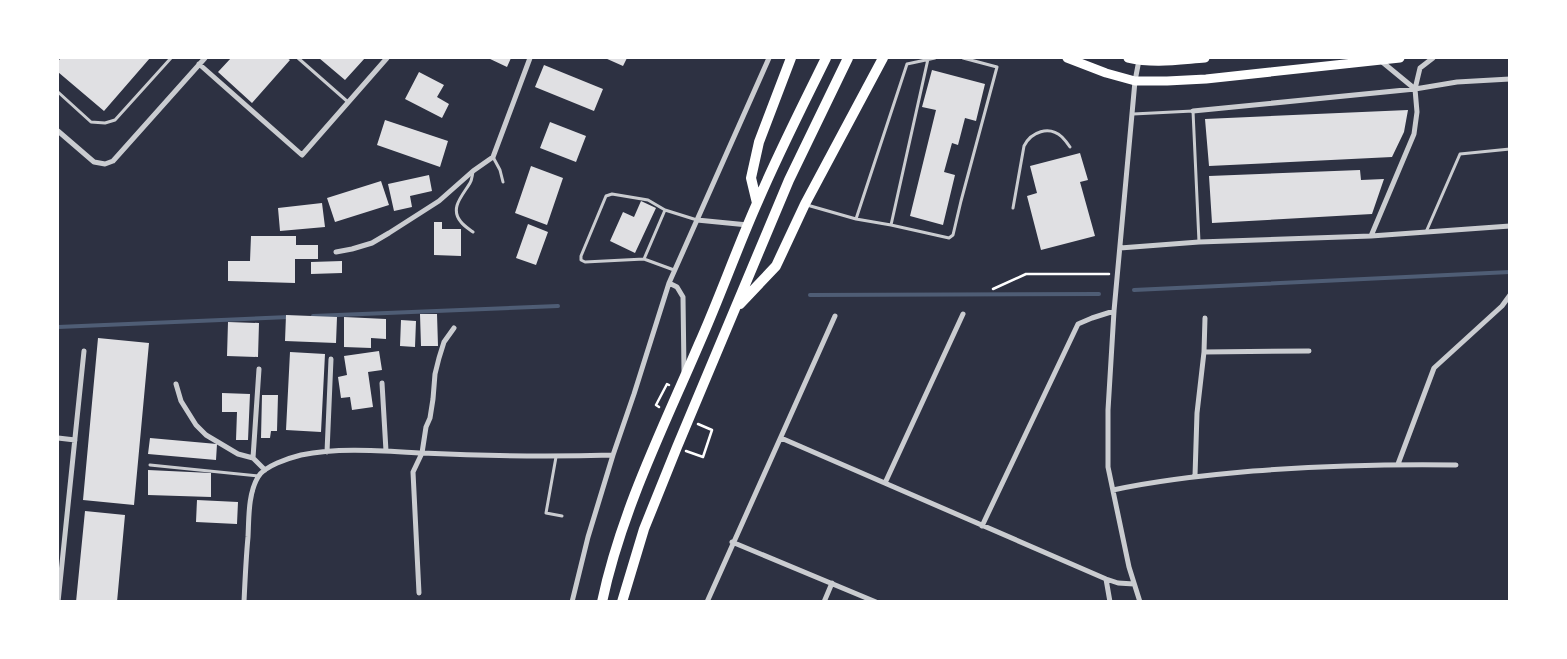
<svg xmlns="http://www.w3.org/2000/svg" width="1567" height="659" font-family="Spectral,serif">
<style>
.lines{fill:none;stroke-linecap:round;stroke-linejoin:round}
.stream{stroke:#4f5d75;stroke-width:4}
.building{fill:#e0e0e3}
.path{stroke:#fff;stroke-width:2.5}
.service{stroke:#caccd0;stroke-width:3}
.minor{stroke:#caccd0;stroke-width:5}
.secondary{stroke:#fff;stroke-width:9}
.trunk{stroke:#fff;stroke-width:10}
</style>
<rect width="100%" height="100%" fill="#2d3142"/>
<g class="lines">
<path class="stream" d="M1134 290 1510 272
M810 295 1099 294
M313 316 558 306
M58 327 289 317"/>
</g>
<path class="building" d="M61 58H150L104 111 58 72V61Z
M231 58H287L290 60 252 103 218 72Z
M319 58H365L345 80Z
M488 58H511L507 67Z
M605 58H627L623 66Z
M544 65 603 89 594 111 535 87Z
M932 70 985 84 976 121 965 118 958 145 952 143 944 172 955 175 943 225 910 216 936 110 922 107Z
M419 72 444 85 437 97 449 104 442 118 405 99Z
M1408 110 1404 132 1392 157 1209 166 1205 119Z
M385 120 448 141 440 167 377 145Z
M550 122 586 136 576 162 540 148Z
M1080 153 1088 180 1080 182 1095 236 1041 250 1027 196 1037 193 1030 166Z
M531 166 563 178 547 225 515 213Z
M1360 170 1361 180 1384 179 1372 214 1212 223 1209 176Z
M429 175 432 191 410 196 412 207 394 211 388 184Z
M381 181 389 205 335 222 327 198Z
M641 201 656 208 635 253 610 241 623 212 634 217Z
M322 203 325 227 280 231 278 208Z
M434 222H442V229H461V256L434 255Z
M528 224 548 232 536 265 516 258Z
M251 236H296V245H318V259H295V283L228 281V261H250Z
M342 261V273L311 274V262Z
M420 314H437L438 346H421Z
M286 315 337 317 336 343 285 341Z
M344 317 386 319V339L371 338V348L344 347Z
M401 320 416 321 415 347 400 346Z
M228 322 259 323 258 357 227 356Z
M98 338 149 343 134 505 83 500Z
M379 351 382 370 368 372 373 407 352 410 350 397 341 398 338 377 347 375 344 356Z
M290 352 325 354 321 432 286 430Z
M222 393 250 394 248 440H236L237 412H222Z
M262 395H278L277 431H271L270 438H261Z
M150 438 217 444 216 460 148 454Z
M148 470 211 473V497L148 495Z
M197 500 238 502 237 524 196 522Z
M85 511 125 515 117 602H76Z"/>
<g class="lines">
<path class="path" d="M993 289 1026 274H1109
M659 407 656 405 667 384 669 385
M686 451 703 457 712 430 698 424"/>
<path class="service" d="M298 58 348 102
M58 92 91 122 105 123 115 120 171 58
M1133 114 1193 111 1199 242
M493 157 500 170 503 182
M807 205 856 219 891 225 928 59
M1013 208 1024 146C1031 132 1049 125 1062 137 1065 140 1068 144 1070 147
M856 219 907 64 935 58
M891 225 949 238 953 235 961 201 997 67 963 58
M473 232C469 229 464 226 461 222 449 208 463 195 470 183 472 180 472 176 473 172
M1426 232 1460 154 1510 149
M644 259 665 210
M674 270 644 259 585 262 581 260V256L606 196 612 194 648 200 665 210 697 220
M556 457 546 513 562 516
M150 465 258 476"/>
<path class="minor" d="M1139 60 1135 81 1114 311 1108 410V467L1129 567 1140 602
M1381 61 1415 89
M199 64 302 155 387 58
M1193 111 1415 89 1457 82 1510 79
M58 131 94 162 105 164 113 161 205 58
M697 220 748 225
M1371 236 1414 134 1417 112 1415 89 1420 68 1433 58
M1120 248 1199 242 1371 236 1510 226
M336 252 352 249 372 243 389 233 439 201 473 171 493 157 530 58
M669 283 677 287 683 297 684 371
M1204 352 1309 351
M382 383 386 451
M176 384 181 401 196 425 206 435 238 454 253 458 265 470
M58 438 75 440
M781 438 1106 579 1118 583 1134 584
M327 452 331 359
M253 458 259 369
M1398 464 1434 368 1502 306 1510 295
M1195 476 1197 413 1204 352 1205 318
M885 483 963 314
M1113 490C1159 480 1206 475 1253 471 1321 466 1388 464 1456 465
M982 526 1078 324 1092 318 1114 311
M732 542 876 602
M1106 579 1110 602
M419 593 413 472 422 453 426 427 430 418 433 399 435 374 439 358 444 342 454 328
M58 602 84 351
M244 602C245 580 246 558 248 537 249 518 248 494 258 477 264 466 289 458 301 455 340 447 383 451 422 453 486 456 549 457 613 455
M572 602 588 537 613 455 634 394 669 283 769 58
M707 602 835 316
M824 602 832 583"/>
<path class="secondary" d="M1067 58 1106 73 1135 81H1167L1206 79 1400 58
M1128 58C1154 64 1178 60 1205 58"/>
<path class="trunk" d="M757 203 751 178 759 142 791 58
M740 304 776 266 805 204 883 58
M602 602C621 512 663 428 699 344 720 297 737 248 758 201 779 152 803 105 826 58
M622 602 644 529 677 447 789 180 848 58"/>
</g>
<rect width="1567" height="659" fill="none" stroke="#ffffff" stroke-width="118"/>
</svg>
